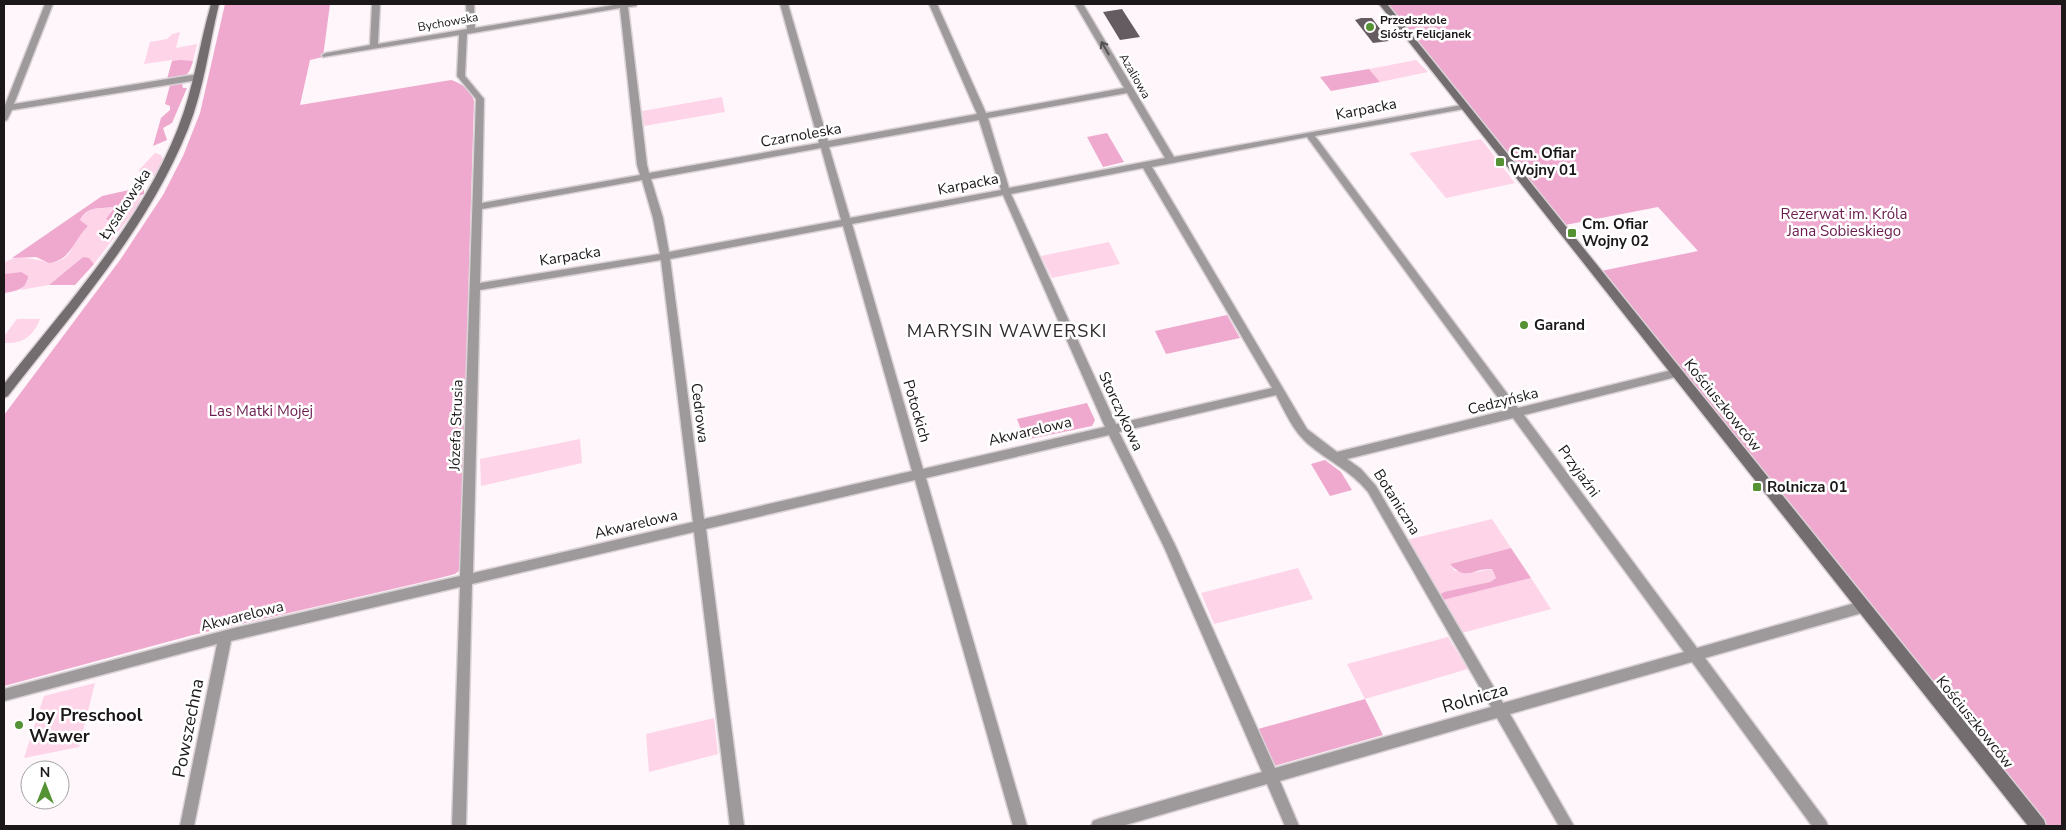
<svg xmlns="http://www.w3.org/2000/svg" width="2066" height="830" font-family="'Nunito Sans',sans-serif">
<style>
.green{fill:#fed4e9}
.forest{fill:#efa9ce}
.building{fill:#645c60}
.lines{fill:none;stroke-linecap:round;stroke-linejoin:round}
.street-casing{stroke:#dad2d6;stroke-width:3}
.secondary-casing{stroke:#dad2d6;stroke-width:3}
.street{fill:#9e9a9c;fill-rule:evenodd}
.secondary{fill:#736d70;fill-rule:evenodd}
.oneway{stroke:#565254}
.poi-dot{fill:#559233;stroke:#fff;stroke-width:2}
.labels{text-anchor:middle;stroke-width:5;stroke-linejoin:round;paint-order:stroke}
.far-poi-label{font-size:12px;font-weight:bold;fill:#1c181a;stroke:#fff;text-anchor:start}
.far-street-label{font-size:12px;fill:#1c181a;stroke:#fff}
.street-label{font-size:15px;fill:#1c181a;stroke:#fff}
.poi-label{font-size:15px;font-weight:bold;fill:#1c181a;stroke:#fff;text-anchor:start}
.park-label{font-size:15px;fill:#6b1c4e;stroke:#fff}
.quarter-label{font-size:18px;letter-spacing:1px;fill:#31292d;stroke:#fff}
.near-street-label{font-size:18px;fill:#1c181a;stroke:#fff}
.near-poi-label{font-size:18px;font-weight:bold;fill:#1c181a;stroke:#fff;text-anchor:start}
</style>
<rect width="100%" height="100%" fill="#fef6fa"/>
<path class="green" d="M180 32 176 48 197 44 193 61H172V60L144 64 150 42 167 39 172 34Z
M1416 60 1428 72 1380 82 1369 69Z
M722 97 725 112 644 126 642 111Z
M1481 139 1515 183 1446 198 1409 153Z
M155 153 161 155 164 162 157 174 140 181 145 172 138 171Z
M141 196 139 204 129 218 94 264 83 257 49 285 20 290 28 281 21 272 4 274V263C24 249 47 269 63 259 74 251 71 246 77 237 80 233 84 229 88 226L80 220C88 206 99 209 112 207L114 208 110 212 123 218 132 203Z
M1109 242 1120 264 1052 278 1041 256Z
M17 319H40C33 337 22 344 4 343V336Z
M580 439 582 463 481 486 480 459Z
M1492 519 1511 548 1450 564 1455 571 1476 572 1492 569 1496 578 1490 582 1440 595 1407 540Z
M1298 568 1313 599 1214 624 1201 593Z
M1531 578 1551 609 1462 633 1443 600Z
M1448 637 1468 669 1365 699 1347 664Z
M95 683 79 747 24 758 44 696Z
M714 718 718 754 649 772 646 734Z"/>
<path class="forest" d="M225 4H330L323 57 310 60 300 105 451 80C461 83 471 90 474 101L460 570 455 574 436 579 193 635 4 686V415L120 260 163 195 183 156 200 113Z
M1388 4H2062V826H2047L1601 271 1698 251 1658 207 1565 225Z
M181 60 193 61C188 79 185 76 167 79L172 61Z
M1369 69 1380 82 1331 91 1320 77Z
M182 83 183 88H187L172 123 163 128 167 140 153 146 161 118 170 110V106L165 104 170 85Z
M1107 133 1124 162 1103 167 1087 137Z
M138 188 144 189V194C140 196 136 197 133 200 125 209 123 228 106 219L114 208 112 207C99 209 87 206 80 220L88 226C73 240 72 260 49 263L36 257 12 258 102 196Z
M83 257 89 258 94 264 75 285H49Z
M21 272 28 276C27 290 15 291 4 293V274Z
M1227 315 1240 338 1166 354 1155 331Z
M1087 403 1095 420 1092 426 1025 440 1017 419Z
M1325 460 1341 472 1352 490 1330 496 1311 464Z
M1511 548 1531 578 1443 600 1440 595 1444 592 1490 582 1496 578 1492 569C1472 568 1466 582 1450 564Z
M1365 699 1383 735 1274 766 1258 729Z"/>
<path class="building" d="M1122 9 1140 37 1120 40 1103 12Z
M1361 18H1372L1389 41 1373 43 1355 20Z"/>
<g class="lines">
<g class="street-casing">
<path id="street" d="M45 4H53L14 104 198 74 202 77 198 80 12 110 7 120 4 121V108Z
M372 4H380L378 44 467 29 466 4H474L475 28 620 4H637L636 6 628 7 647 165 649 173 819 143 780 4H788L828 141 977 114 929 4H937L986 113 1124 88 1075 4H1083L1174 157 1467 104 1468 106 1464 109 1315 136 1518 408 1676 369 1680 370 1681 373 1680 376 1524 415 1697 648 1862 601 1867 603 1868 607 1867 611 1862 613 1705 658 1826 821 1828 826H1812L1692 662 1510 714 1574 826H1559L1497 718 1280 781 1299 826H1285L1267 784 1122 826H1091L1093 821 1098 819 1262 772 1164 547 1109 435 926 478 1027 826H1013L915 480 706 529 744 826H730L694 532 472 584 466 826H452L460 587 231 641 194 826H180L217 644 4 701V689L234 628 460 576 476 99 457 76 459 35 323 57 322 55 326 53 370 45ZM620 8 637 165 640 175 482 203 484 99 465 76 467 34ZM1127 93 1165 158 1009 188 988 118ZM979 120 1001 190 850 218 829 147ZM1307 137 1507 410 1337 452 1307 429 1152 167ZM821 148 841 220 669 252 663 218 651 179ZM1143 168 1272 388 1116 424 1011 194ZM642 180 653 218 660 254 480 283 482 209ZM1003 195 1105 427 923 469 852 224ZM843 226 912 471 704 519 670 259ZM661 260 693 522 473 573 480 290ZM1276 395C1285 412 1293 431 1308 444 1328 461 1351 471 1368 492L1491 707 1275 768 1176 547 1119 432ZM1513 418 1684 652 1503 703 1376 486 1361 469 1347 459Z"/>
</g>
<g class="secondary-casing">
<path id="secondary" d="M211 4H219C209 45 204 89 188 129 148 229 73 312 8 396L4 398V384C67 304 140 225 178 128 194 88 199 45 211 4Z
M1379 4H1387L2044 820 2046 826H2028Z"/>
</g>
<use href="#street" class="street"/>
<use href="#secondary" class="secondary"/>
</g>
<defs><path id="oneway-shaft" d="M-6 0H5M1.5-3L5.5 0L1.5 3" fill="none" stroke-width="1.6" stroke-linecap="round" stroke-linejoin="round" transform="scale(1.25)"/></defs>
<use class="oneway" href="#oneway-shaft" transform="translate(1105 48) rotate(-120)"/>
<g class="poi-dot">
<circle cx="1370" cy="27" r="5"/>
<rect x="1495" y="157" width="10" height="10" rx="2.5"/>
<rect x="1567" y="228" width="10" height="10" rx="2.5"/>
<circle cx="1524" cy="325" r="5"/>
<rect x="1752" y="482" width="10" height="10" rx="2.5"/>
<circle cx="19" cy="725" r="5"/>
</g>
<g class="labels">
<g class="far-poi-label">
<text x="1380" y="24">Przedszkole<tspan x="1380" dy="14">Sióstr Felicjanek</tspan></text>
</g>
<g class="far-street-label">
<text transform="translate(448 22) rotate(-10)" y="4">Bychowska</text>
<text transform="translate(1135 76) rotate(60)" y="4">Azaliowa</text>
</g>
<g class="street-label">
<text transform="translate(1366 109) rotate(-11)" y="5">Karpacka</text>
<text transform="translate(801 135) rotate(-10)" y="5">Czarnoleska</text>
<text transform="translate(968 184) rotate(-11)" y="5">Karpacka</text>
<text transform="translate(125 204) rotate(-57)" y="5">Łysakowska</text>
<text transform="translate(570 256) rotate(-9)" y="5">Karpacka</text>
<text transform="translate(1503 401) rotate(-14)" y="5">Cedzyńska</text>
<text transform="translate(1723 405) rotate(51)" y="5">Kościuszkowców</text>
<text transform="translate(917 411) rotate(74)" y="5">Potockich</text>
<text transform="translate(1121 411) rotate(65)" y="5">Storczykowa</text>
<text transform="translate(700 413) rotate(83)" y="5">Cedrowa</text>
<text transform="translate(456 425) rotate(-88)" y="5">Józefa Strusia</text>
<text transform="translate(1030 431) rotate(-13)" y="5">Akwarelowa</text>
<text transform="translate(1579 471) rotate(54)" y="5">Przyjaźni</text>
<text transform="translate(1397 502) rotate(58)" y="5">Botaniczna</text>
<text transform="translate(636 524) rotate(-13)" y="5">Akwarelowa</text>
<text transform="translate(242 616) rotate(-14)" y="5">Akwarelowa</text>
<text transform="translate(1975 722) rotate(51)" y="5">Kościuszkowców</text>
</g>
<g class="poi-label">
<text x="1510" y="158">Cm. Ofiar<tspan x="1510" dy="17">Wojny 01</tspan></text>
<text x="1582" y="229">Cm. Ofiar<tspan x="1582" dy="17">Wojny 02</tspan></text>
<text x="1534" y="330">Garand</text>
<text x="1767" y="492">Rolnicza 01</text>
</g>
<g class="park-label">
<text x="1844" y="219">Rezerwat im. Króla<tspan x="1844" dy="17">Jana Sobieskiego</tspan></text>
<text x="261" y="416">Las Matki Mojej</text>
</g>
<g class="quarter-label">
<text x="1007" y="337">MARYSIN WAWERSKI</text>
</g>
<g class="near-street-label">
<text transform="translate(1475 698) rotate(-16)" y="6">Rolnicza</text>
<text transform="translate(188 728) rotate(-79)" y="6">Powszechna</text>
</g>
<g class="near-poi-label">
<text x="29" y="721">Joy Preschool<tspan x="29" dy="21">Wawer</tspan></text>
</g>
</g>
<rect width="2066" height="830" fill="none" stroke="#1c181a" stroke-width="10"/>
<g transform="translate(45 785)"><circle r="24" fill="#ffffff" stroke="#a4a3a3"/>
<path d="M0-4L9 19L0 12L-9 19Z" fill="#559233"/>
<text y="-8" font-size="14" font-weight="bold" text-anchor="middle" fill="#1c181a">N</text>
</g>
</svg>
